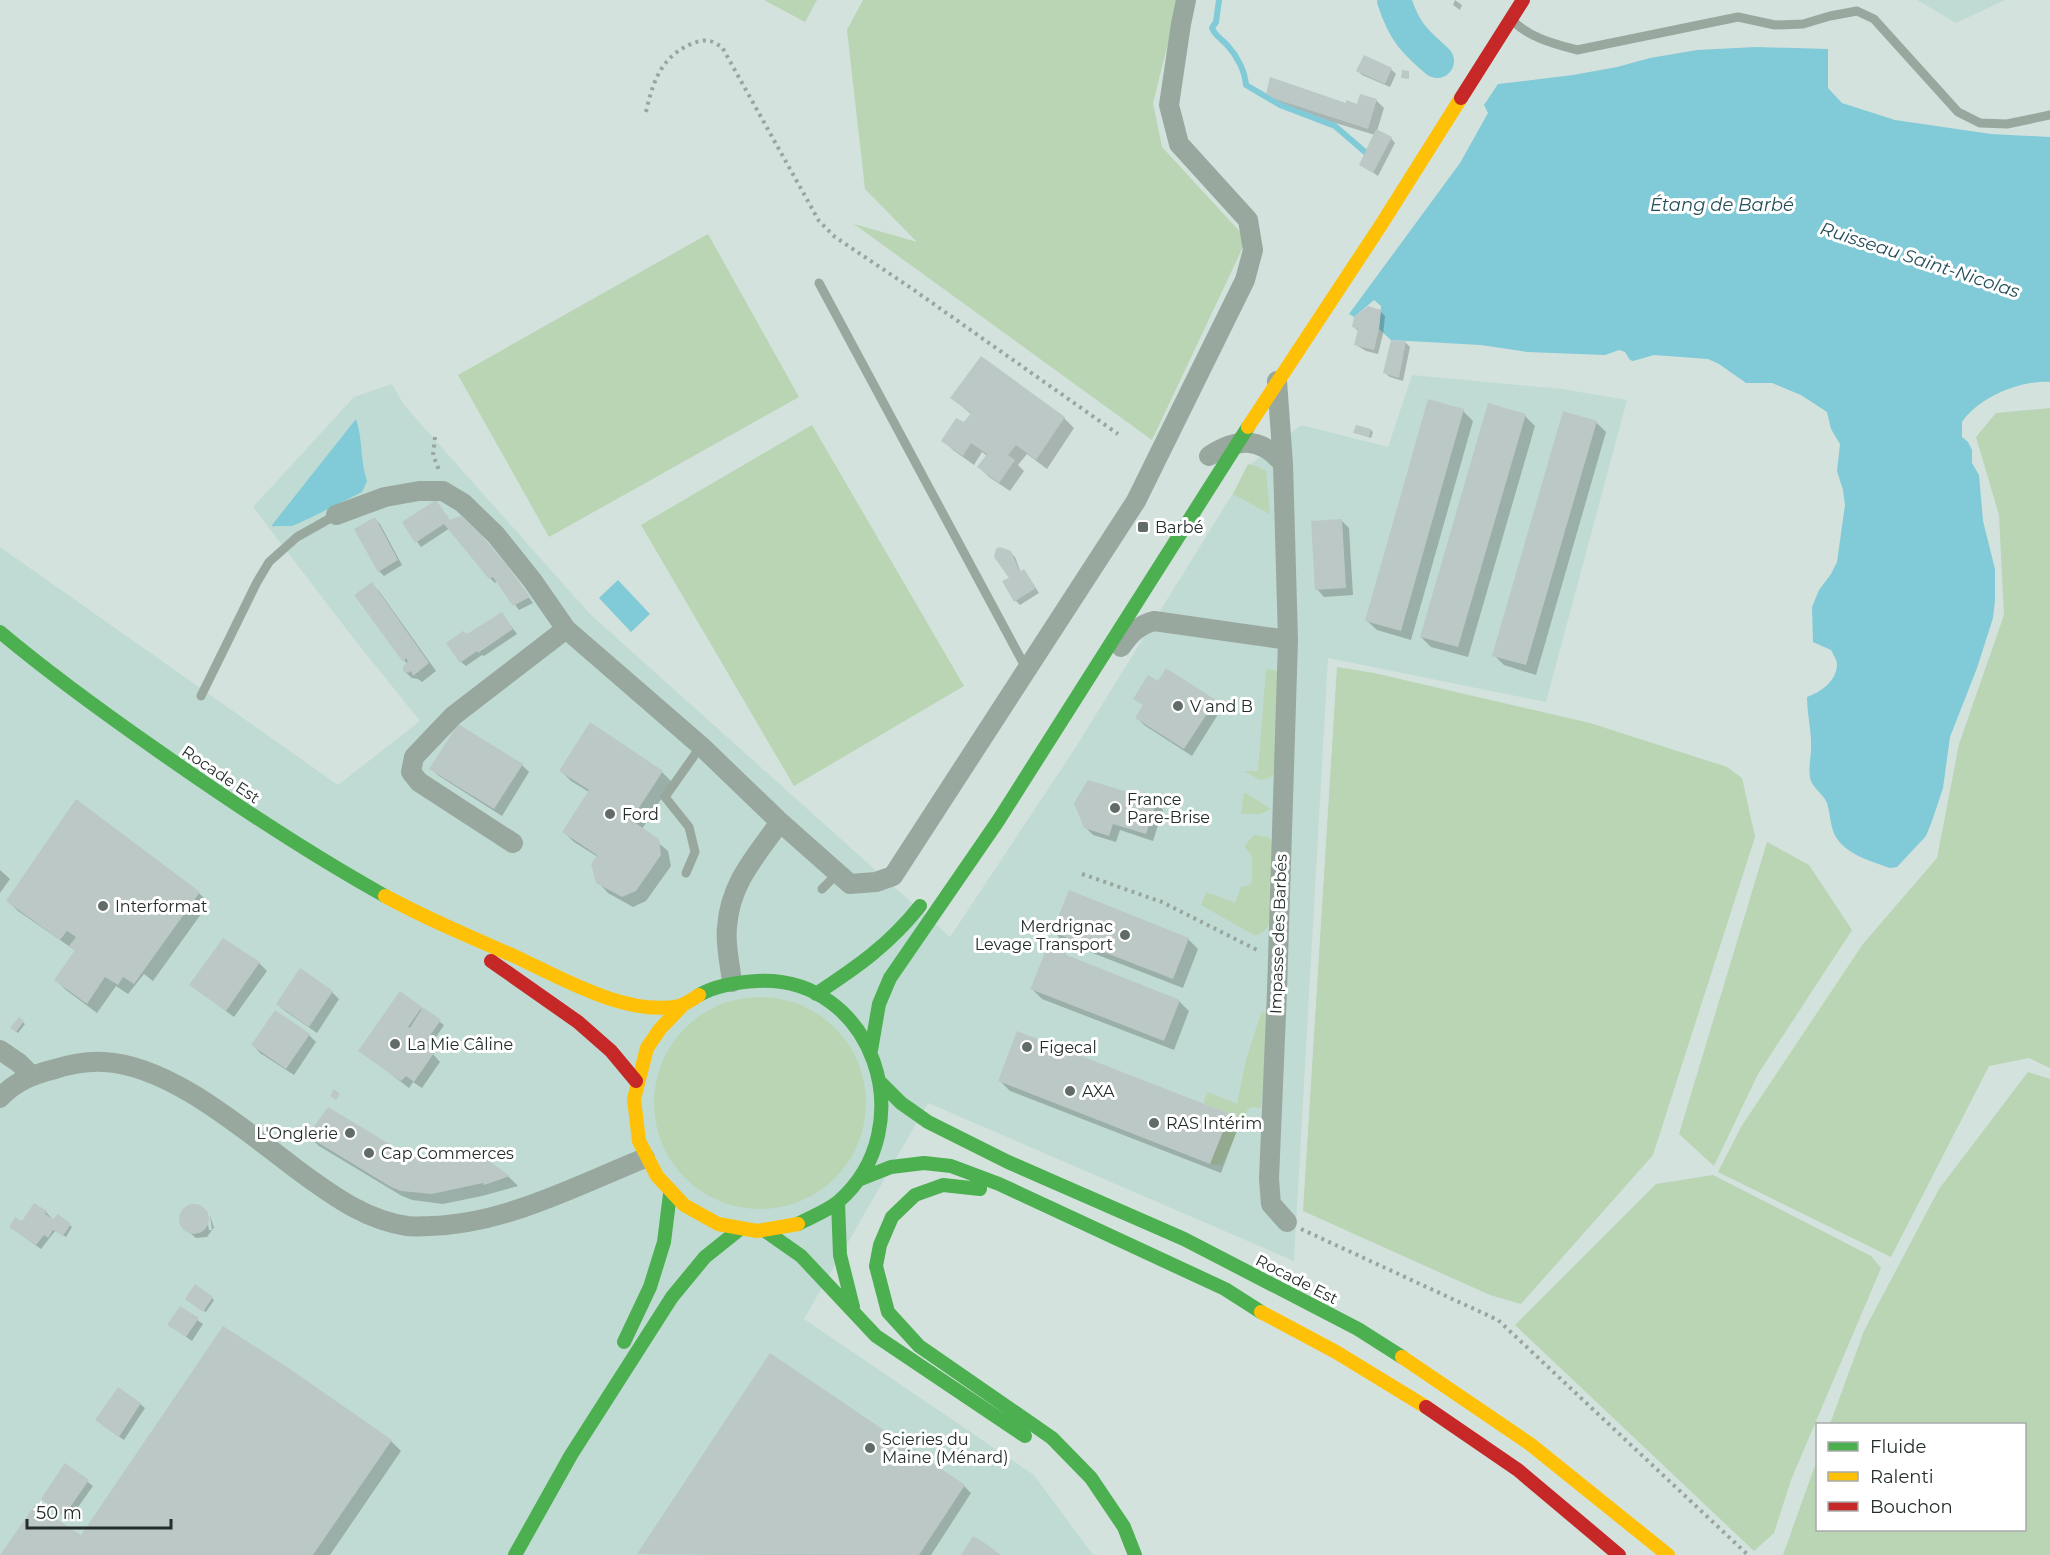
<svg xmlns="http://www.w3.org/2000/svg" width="2050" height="1555" font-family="Montserrat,sans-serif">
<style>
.built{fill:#c0dbd3}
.green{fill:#b9d5b3}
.water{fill:#81cad7}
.shadow{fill:#0003}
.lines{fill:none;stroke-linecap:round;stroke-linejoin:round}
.stream{stroke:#81cad7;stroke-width:6}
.river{stroke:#81cad7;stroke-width:34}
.building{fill:#bcc8c6}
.path{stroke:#98a69f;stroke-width:4;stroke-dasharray:3 4.5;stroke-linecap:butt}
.lane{stroke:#98a89f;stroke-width:9}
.street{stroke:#98a89f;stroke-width:20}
.fast{stroke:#4caf50;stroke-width:14}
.slow{stroke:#ffc107;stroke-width:14}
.jam{stroke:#c62828;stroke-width:14}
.poi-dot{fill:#616c69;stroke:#fff;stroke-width:2}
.labels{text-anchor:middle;stroke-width:6;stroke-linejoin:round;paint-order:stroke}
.poi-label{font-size:16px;fill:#232d2a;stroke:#fff;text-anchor:start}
.street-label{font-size:16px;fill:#232d2a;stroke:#fff}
.water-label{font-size:18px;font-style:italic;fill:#244f59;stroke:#fff}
</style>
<rect width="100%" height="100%" fill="#d3e2dd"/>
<path class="built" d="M1917 0H2005L1956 23Z
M1412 375 1562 389 1627 400 1546 702 1328 658 1294 1261 928 1103 804 1319 1034 1475 1093 1555H0V547L338 785 420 721 354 639 253 507 354 397 392 384 404 405 590 614 950 937 1074 750 1251 464 1301 425 1388 447Z"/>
<path class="green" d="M764 0H817L805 22Z
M863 0H1179L1153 103 1162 147 1242 234 1243 247 1152 440 854 224 917 242 865 189 847 30Z
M708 234 799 397 549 537 458 375Z
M2050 408V1068L2029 1058 1989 1066 1891 1257 1718 1172 1741 1127 1863 944 1937 858 1959 744 2004 615 1999 515 1976 437 1996 413Z
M812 425 964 686 794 786 641 525Z
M1248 464 1259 467 1266 471 1270 514 1233 494Z
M1337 667 1374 673 1590 723 1727 767 1742 778 1755 837 1653 1155 1521 1304 1490 1295 1303 1211Z
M1266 669 1278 671 1276 772 1269 778 1260 780 1244 771H1258Z
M1244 793H1246L1271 809 1260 814H1241Z
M1255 835 1269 837 1273 845 1270 922C1267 929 1262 935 1254 935L1201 905 1206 892 1235 903 1241 887 1250 884 1252 881V856L1245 847 1248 841Z
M1767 842 1809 865 1852 930 1758 1074 1714 1166 1679 1134Z
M654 1103a106 106 0 1 1 212 0a106 106 0 1 1-212 0Z
M1264 1012 1268 1016 1261 1108 1252 1107 1248 1109 1222 1165 1210 1164 1230 1114 1203 1103 1208 1092 1237 1104 1246 1060 1261 1013Z
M2028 1072 2050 1079V1555H1783L1817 1460 1818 1530H2024V1424H1830L1864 1331 1939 1189Z
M1713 1175 1871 1256 1881 1268 1791 1480 1774 1533 1754 1551 1515 1325 1656 1184Z"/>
<path class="water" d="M1756 47 1828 49V88L1842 103 1895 120 1991 134 2050 137V382C2021 380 1979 397 1962 422V437L1968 442 1972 450V463L1979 475 1983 521 1995 569V600L1993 618 1977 668 1950 737 1943 788 1932 821 1926 836 1897 867 1890 868C1870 861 1841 853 1833 831 1830 822 1830 812 1827 803 1823 794 1815 790 1811 781 1807 769 1812 756 1811 743 1811 728 1807 713 1807 697 1821 692 1837 681 1837 664 1837 660 1833 654 1831 650L1813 642 1812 607 1819 590 1831 574 1837 562 1845 505 1843 490 1837 471 1840 444 1831 429 1827 412 1801 395 1772 383H1746L1719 364 1708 359 1654 355 1633 361 1630 360 1625 352 1619 350 1605 355 1527 352 1481 345 1391 340 1379 329 1381 306 1374 300 1354 317 1349 314 1460 163 1488 113 1484 105 1498 84 1573 75 1617 67 1650 58 1697 50Z
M356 419C363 440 360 460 367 481L362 492 310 518 292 526H275L273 527 272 525Z
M618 580 650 614 631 632 599 598Z"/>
<path class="shadow" d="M1455 0 1462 5 1460 10 1453 5Z
M1365 57 1392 70 1396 74 1390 87 1362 75 1358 71Z
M1267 94 1358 105 1361 96 1377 101 1384 108 1377 131 1391 138 1395 143 1378 176 1361 164 1375 135 1293 110 1275 101Z
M1380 311 1385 316 1383 334 1378 354 1366 351 1356 345 1359 332 1354 327Z
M1392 342 1406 343 1410 347 1403 381 1390 377 1385 373Z
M952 398 1064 418 1074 428 1047 469 1027 454 1018 465 1024 471 1010 491 989 477 979 467 987 456 982 452 974 465 953 450 943 440 964 424 972 415Z
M1463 411 1473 421 1411 640 1377 630 1366 620Z
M1525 416 1535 426 1468 657 1431 647 1421 637Z
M1596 422 1606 432 1536 675 1504 665 1494 655Z
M1371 430 1373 432 1371 438 1355 433Z
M375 519 380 524 402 565 384 576 379 571Z
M1341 520 1349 528 1353 595 1324 597 1317 589Z
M451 522 510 571 533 603 519 610 497 581 495 583 490 578 450 528 421 547 404 523Z
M1010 552 1015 557 1021 573 1028 576 1039 593 1020 605 1016 601 1011 579Z
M371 584 379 591 436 671 422 682 418 679 412 678 404 671 407 664 356 595Z
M502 614 517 634 484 656 482 655 466 666 461 662 467 636Z
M1159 683 1215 701 1222 708 1192 756 1144 725 1137 718Z
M522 765 529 772 502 816 439 776 431 769Z
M561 771 662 772 672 782 642 829 668 851 671 866 646 901 633 907 608 893 598 882V857L574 842 564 832 589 792 571 781Z
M77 801 199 893 209 903 153 981 144 974 128 994 116 986 97 1013 66 990 56 980 76 951 18 911 8 901Z
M1156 802 1163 810 1153 841 1120 830 1116 842 1093 835 1085 827Z
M0 870 10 879 0 893Z
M1054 932 1188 939 1198 949 1183 988 1064 942Z
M224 940 259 963 267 971 234 1017 191 985Z
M1064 953 1070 958 1179 1001 1189 1011 1174 1050 1042 999 1032 989Z
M332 992 339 999 317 1033 285 1011 277 1004Z
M400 993 444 1025 431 1045 436 1050 433 1054 440 1062 422 1088 413 1082 409 1088 360 1050Z
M19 1019 25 1024 18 1033 12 1028Z
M309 1035 316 1042 294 1075 260 1053 253 1045Z
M1000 1081 1229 1115 1239 1125 1221 1173 1010 1091Z
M309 1136 411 1159 438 1161 472 1151 509 1177 518 1186 482 1196 443 1204 412 1200 402 1196 319 1146Z
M35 1205 46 1212 54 1221 61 1218 72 1227 66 1237 55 1231 41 1249 10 1227 23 1223Z
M198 1205 206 1212 209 1230H212L207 1237 196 1238 182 1226 180 1215 187 1207Z
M210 1215 214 1228 212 1230Z
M212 1298 214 1300 206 1312 188 1300Z
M180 1308 203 1324 192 1341 169 1325Z
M140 1404 145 1408 124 1440 102 1425Z
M391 1441 401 1451 330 1555H2L81 1537Z
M65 1465 93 1486 69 1520 47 1503Z
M964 1486 971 1493 931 1555 639 1554Z"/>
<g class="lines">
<path class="stream" d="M1219 0 1216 22 1212 28C1215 36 1222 39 1228 46 1237 56 1245 71 1246 85L1280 105 1335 126 1365 152"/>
<path class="river" d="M1394 0C1404 31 1413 40 1437 61"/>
</g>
<path class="building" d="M1364 55 1392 68 1385 84 1356 71Z
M1402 70 1409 71V79L1401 78Z
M1270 77 1346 103V100L1357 104 1360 94 1377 99 1368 129 1275 99 1266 94Z
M1376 129 1392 137 1373 173 1359 165Z
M1368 306 1381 310 1379 329 1374 350 1354 345 1358 329 1352 327 1354 317Z
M1391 340 1406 341 1399 378 1383 373Z
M981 356 1065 417 1036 460 1016 445 1008 455 1015 460 999 483 977 467 987 454 971 443 963 456 941 441 956 418 964 422 971 413 950 398Z
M1428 399 1464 409 1401 631 1365 621Z
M1488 403 1526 414 1458 647 1420 637Z
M1563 411 1597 421 1526 665 1492 656Z
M1356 425 1371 429 1369 437 1353 433Z
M436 500 450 520 461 516 481 535 506 564 530 597 513 606 493 577 489 579 444 524 415 543 402 522Z
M375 517 398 560 378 572 354 529Z
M1342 519 1346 588 1315 590 1311 521Z
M1000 547 1011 551 1020 572 1024 569 1036 588 1014 602 1002 581 1009 578 994 557 996 549Z
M372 582 429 663 413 676 411 671 408 673 403 671V666L408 661 406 658 403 662 354 595Z
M502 612 513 629 478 653 477 651 460 663 446 643 463 631 467 634Z
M1166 668 1216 700 1184 749 1135 718 1143 705 1133 699 1148 675 1158 681Z
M590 722 663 771 631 820 659 839 661 855 636 891 622 897 596 883 591 864 597 855 562 832 589 790 559 771Z
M458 724 523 764 494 809 429 769Z
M1088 780 1157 801 1146 834 1113 824 1109 836 1084 828 1074 803Z
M76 799 200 892 134 984 123 977 118 985 105 977 87 1004 54 980 75 950 69 946 76 937 67 931 60 940 6 901Z
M1069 890 1189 938 1173 979 1052 932Z
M223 938 260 962 226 1011 189 985Z
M1051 946 1065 951 1064 954 1180 1000 1164 1041 1030 989 1047 948 1050 949Z
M300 968 333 991 309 1027 276 1004Z
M400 991 422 1007 408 1027 410 1028 423 1007 441 1020 427 1040 430 1042 425 1047 434 1053 414 1082 406 1076 401 1081 358 1051Z
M275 1010 310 1034 286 1069 251 1045Z
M19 1017 24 1021 16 1032 10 1028Z
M1017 1031 1230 1114 1210 1164 998 1081Z
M334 1089 340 1094 336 1100 330 1096Z
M328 1107 411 1157 438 1159 472 1149 510 1176 484 1185 483 1183 432 1194 401 1191 391 1187 307 1136Z
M34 1203 47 1211 45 1214 53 1219 58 1214 71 1224 63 1236 53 1230 48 1238 44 1235 36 1245 9 1227 15 1217 22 1221Z
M179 1219a15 15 0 1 1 30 0a15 15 0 1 1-30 0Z
M195 1284 213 1297 203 1312 185 1299Z
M180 1306 199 1318 186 1337 167 1325Z
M223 1326 287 1367 392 1440 313 1555H0L35 1505 81 1535Z
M770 1353 965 1485 919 1555 637 1554Z
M118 1387 141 1403 119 1437 95 1420Z
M65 1463 89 1480 64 1516 41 1499Z
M973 1536 986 1544 1001 1555H961Z"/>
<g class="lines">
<path class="path" d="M646 112C652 85 660 59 687 46 692 43 703 39 709 41 713 41 718 45 722 47L819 221 835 237 911 288 1118 434
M435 437 433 455 440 473
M1082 874 1162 902 1259 951
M1301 1229 1498 1320 1748 1555"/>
<path class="lane" d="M1513 21C1530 38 1555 44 1577 50L1738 17 1775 25 1803 24 1830 16 1857 11 1874 19 1958 112 1980 123 2007 124 2050 115
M819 283 1027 670
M201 696 257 582 269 562 297 537 336 515
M686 873 695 852 689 827 665 797 701 746
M822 889 838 873"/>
<path class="street" d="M1277 381 1283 464 1288 640 1277 991 1269 1179 1271 1204 1287 1222
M1209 456C1236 438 1261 436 1283 464
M336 515 385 497 419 491H443L463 503 496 535 532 580 566 629 701 746 780 822 850 884 876 882 893 876 1136 501 1245 280 1253 250 1248 220 1179 144 1169 105 1181 24 1186 0
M1121 647C1130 634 1139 625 1154 621L1288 640
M513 843 419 782 411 772 414 757 453 716 566 629
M732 982C730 964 725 945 727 927 730 883 756 856 780 822
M0 1050 19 1063 31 1075
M0 1098C15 1081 35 1074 55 1069 71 1064 88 1061 104 1062 172 1065 250 1135 303 1174 336 1198 367 1220 407 1226 415 1227 423 1226 430 1226 505 1224 576 1186 645 1158"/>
<path class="fast" d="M0 632C50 674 104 713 157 750 231 802 306 852 385 896
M816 994C857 967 889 945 920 906
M699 995C717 985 737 982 757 981 874 975 924 1128 838 1202 827 1211 811 1217 798 1224
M871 1050 879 1004 890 978 998 821 1248 427
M881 1083 901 1103 928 1122 1008 1162 1184 1239 1358 1329 1402 1357
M858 1180 891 1167 924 1163 951 1166 999 1184 1225 1289 1261 1312
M980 1189 943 1185 915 1195 892 1217 880 1245 876 1266 888 1312 919 1346 1052 1438 1091 1478 1124 1527 1135 1555
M838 1202 840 1255 853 1307
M764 1230 801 1256 876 1336 1025 1436
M624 1342 650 1287 664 1242 670 1194
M515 1555 571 1455 672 1297 705 1257 740 1229"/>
<path class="slow" d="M1248 427 1381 225 1461 98
M385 896C427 919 470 937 514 956 559 977 627 1017 679 1006 686 1004 693 999 699 995
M682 1006 660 1029 647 1048 634 1099 639 1141 657 1176 684 1205 718 1224 757 1231 798 1224
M1261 1312 1336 1352 1426 1407
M1402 1357 1530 1444 1668 1555"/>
<path class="jam" d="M1461 98 1523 0
M491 961 578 1022 611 1051 636 1081
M1426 1407 1518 1470 1619 1555"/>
</g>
<g class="poi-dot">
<rect x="1137" y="521" width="12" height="12" rx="3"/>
<circle cx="1178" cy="706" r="6"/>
<circle cx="1115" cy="808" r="6"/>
<circle cx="610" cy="814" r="6"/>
<circle cx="103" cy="906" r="6"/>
<circle cx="1125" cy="935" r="6"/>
<circle cx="395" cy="1044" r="6"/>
<circle cx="1027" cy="1047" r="6"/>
<circle cx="1070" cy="1091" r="6"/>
<circle cx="1154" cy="1123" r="6"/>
<circle cx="350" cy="1133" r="6"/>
<circle cx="369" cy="1153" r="6"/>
<circle cx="870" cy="1448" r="6"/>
</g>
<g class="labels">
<g class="poi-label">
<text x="1155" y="533">Barbé</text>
<text x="1190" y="712">V and B</text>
<text x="1127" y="805">France<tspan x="1127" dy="18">Pare-Brise</tspan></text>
<text x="622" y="820">Ford</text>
<text x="115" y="912">Interformat</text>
<text x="1113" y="932" text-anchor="end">Merdrignac<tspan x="1113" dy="18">Levage Transport</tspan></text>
<text x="407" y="1050">La Mie Câline</text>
<text x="1039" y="1053">Figecal</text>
<text x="1082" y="1097">AXA</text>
<text x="1166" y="1129">RAS Intérim</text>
<text x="338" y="1139" text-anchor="end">L'Onglerie</text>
<text x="381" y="1159">Cap Commerces</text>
<text x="882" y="1445">Scieries du<tspan x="882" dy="18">Maine (Ménard)</tspan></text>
</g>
<g class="street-label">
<text transform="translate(221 774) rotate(34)" y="6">Rocade Est</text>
<text transform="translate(1278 934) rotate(-88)" y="6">Impasse des Barbés</text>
<text transform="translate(1297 1279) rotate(27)" y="6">Rocade Est</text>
</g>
<g class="water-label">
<text x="1722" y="211">Étang de Barbé</text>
<text transform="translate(1920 260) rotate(18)" y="6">Ruisseau Saint-Nicolas</text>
</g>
</g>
<rect x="1816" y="1423" width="210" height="108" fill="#ffffff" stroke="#a7abaa" stroke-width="1.5"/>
<rect x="1828" y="1442" width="30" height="9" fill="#4caf50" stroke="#a7abaa" stroke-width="1.5"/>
<text x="1870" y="1453" font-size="18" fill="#232d2a">Fluide</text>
<rect x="1828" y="1472" width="30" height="9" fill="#ffc107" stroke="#a7abaa" stroke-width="1.5"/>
<text x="1870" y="1483" font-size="18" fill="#232d2a">Ralenti</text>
<rect x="1828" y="1502" width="30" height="9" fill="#c62828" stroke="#a7abaa" stroke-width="1.5"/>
<text x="1870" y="1513" font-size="18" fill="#232d2a">Bouchon</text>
<path d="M27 1519v9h144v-9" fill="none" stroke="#232d2a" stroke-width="3"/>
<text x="36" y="1519" font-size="18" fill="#232d2a" stroke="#ffffff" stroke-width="4.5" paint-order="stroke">50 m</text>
</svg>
